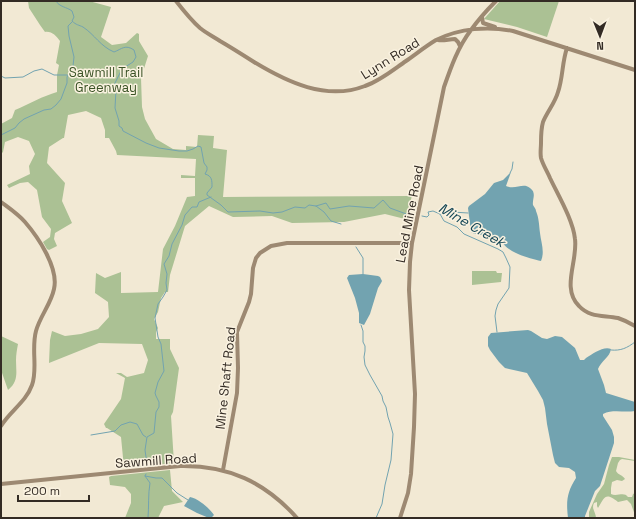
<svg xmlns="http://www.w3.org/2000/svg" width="636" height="519" font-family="'Space Grotesk',sans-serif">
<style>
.green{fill:#abc194}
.water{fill:#72a3b0}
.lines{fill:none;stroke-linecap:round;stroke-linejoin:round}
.stream{stroke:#72a3b0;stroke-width:1}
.secondary{stroke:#9d8972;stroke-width:4}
.labels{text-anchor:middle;stroke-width:3;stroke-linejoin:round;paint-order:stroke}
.street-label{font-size:13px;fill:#332b24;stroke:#faf2e0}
.park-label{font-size:13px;fill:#3b5326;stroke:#faf2e0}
.water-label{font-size:14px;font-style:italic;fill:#174857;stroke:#faf2e0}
</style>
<rect width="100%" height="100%" fill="#f2e9d4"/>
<path class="green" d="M28 1H89L111 7 101 37 112 45 126 43 137 33 139 34V41L148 56 141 78 142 107 145 119 156 139 173 149 186 150V146L197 147 198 135 214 136 213 148 227 150 223 197 412 196 405 219 385 214 344 222 292 223 272 216 233 217 209 206 185 226 170 275 168 292H165L161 298 158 312 154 319 158 328 156 332V339H170V349L179 368 173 412 171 416 174 463 124 468 121 437 107 428H106L104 424 121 399 125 378 116 373H121L127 377 144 373 148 360 142 344 99 343 49 363 50 340 52 331 65 336 81 334 98 329 109 317 108 302 95 293 96 273 105 278 121 272V293L158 292 163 249 175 226 187 197 195 196V178H181V175L195 176 196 159 117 155 116 151 109 138H105V130L101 118 86 111 68 115 64 138H63L49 147 47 163 65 183 62 201 72 223 55 233 54 239 57 246 49 250 47 249 43 242 50 237 51 229 42 217 37 190 28 182 20 183 9 188 7 185 30 174 29 166 35 154 29 141 18 137 5 142 3 152 1 154V124L12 118 15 110C29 104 43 96 57 92V75L59 65 56 63 60 41C56 36 52 31 45 32L40 25 29 8Z
M500 1H559L547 37 517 27 484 19Z
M472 271H496L497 273H502L501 282 472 285Z
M1 336 18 344C17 349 16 355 16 360 16 372 19 381 8 390L1 370Z
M612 457H619L635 460V461L622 459 620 460 618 463 616 471C618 475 623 475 625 479L622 481 617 480 612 482 611 488V494C617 497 624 491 628 497H632L633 494 635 493V515L631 504 627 500 618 502C605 492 605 497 598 508L597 506V502L594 503C591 509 596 512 596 518H589V512L597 494 604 484 609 465Z
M170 470 172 491 183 502 164 506 158 518H125L131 503V494L125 487 110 485 109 477 111 476Z"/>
<path class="water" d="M511 172 506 186C516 190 523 182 530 188 537 193 532 199 533 205 534 207 536 209 536 211 539 218 539 225 540 233 541 242 545 252 541 261 532 259 517 255 509 249 504 246 501 239 495 237 488 233 478 237 471 232L468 208 469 206 485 194 494 183 503 180Z
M363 274 378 276 380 277 382 281 381 283 378 288 370 314 364 325 359 323V313L355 298 347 278 349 275Z
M528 330 531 331 542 338 547 339 555 336 562 337 575 348 580 360H584L586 358C593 354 603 346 611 349 610 357 601 361 598 369L604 385 606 393 635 402V411C624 413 613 409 603 414V416L612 430 614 437V443L600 486 595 491 585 516V518H568C566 501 567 492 576 478L575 472 569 468 559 467 555 463 553 455 547 424 545 408 543 400 538 391 527 373 509 369 505 368 499 362 490 350 488 346V337L491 333Z
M190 497C199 499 209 508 214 515L211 518H209L197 513 184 506Z"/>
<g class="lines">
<path class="stream" d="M56 1C59 7 67 7 72 11L74 17 72 21C76 25 79 25 83 27 95 35 100 46 114 52 122 49 125 44 134 50L136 57 133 62 122 69 115 83 116 90 115 108 119 121V126L122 128 123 131 146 143 159 148 179 151H187L193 149 198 146 201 147 204 163 207 167V170L205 174C212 176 212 180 212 187L207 193V195L221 205 228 212 260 211 273 213 282 212 295 207 305 208 309 205 316 206 324 212 331 221 341 224
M1 76 5 78 23 77 34 71 42 69 54 75H67
M1 135 15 128 19 123 24 119 44 110 51 109 56 105 61 99 67 83V77L73 66 74 57 69 36 68 26 72 22
M510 173 512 169 513 162
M316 206 326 203 330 209 349 206 374 208 383 200 390 208 409 215
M440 214H448L452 212 468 213
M422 216 427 217 429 215 428 212 433 211 440 214 444 221 457 227 464 234 498 249 503 252 506 258 510 267 509 288 498 304 496 310 495 316 497 332
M356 247 363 258V274
M361 325 363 331V342L365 346V351L364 357 365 365 370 375 382 396 383 401 386 407 388 417 390 423 393 434 391 460 385 485 382 504 376 518
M611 350C621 351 627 348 635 342
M91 435 115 431 121 425 130 422 137 424 143 435 146 437
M146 465V457L145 450 147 437 154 433 156 412 159 407V402L156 396 155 393 158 382 164 371 161 344 158 337 155 318 158 304 163 297 167 290 166 283 167 274 164 264 169 256 172 244 182 225 185 215 192 207H197L199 202 211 197
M146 474 145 476 150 483C148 494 149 506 148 518
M145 476 156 478H162L177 493 188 500"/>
<path class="secondary" d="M176 1C183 10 191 20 200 28 206 33 214 37 220 41 232 48 243 55 254 62 287 82 326 101 365 86 380 81 393 70 406 61 416 54 426 46 436 40 460 28 488 26 513 31L635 70
M482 17 483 23 495 27
M438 40C444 41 449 39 455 39L458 42 460 46
M567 48C562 62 563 78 558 92 555 103 547 112 543 122 541 129 541 136 541 143 541 148 540 153 541 158 543 165 547 171 550 178 558 195 573 220 575 239 578 261 561 288 579 306 590 318 604 315 618 318 624 320 630 323 635 326
M1 202C9 208 18 214 25 222 38 237 59 268 54 289 51 304 40 316 36 331 31 349 38 369 32 385 26 402 10 411 1 426
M223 470 237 393 238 368 237 332 249 302 251 294 253 268 256 258 260 253 271 246 287 243H412
M1 484 180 466C228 465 265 482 297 518
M400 518 408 493 411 474 414 427 415 394 409 290 410 262 412 243 444 87C451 67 458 47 471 30 478 20 487 10 496 1"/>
</g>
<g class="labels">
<g class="street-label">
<text transform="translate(390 58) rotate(-32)" y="5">Lynn Road</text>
<text transform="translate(409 214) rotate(-79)" y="5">Lead Mine Road</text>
<text transform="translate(225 378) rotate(-84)" y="5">Mine Shaft Road</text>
<text transform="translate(156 460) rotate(-4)" y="5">Sawmill Road</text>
</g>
<g class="park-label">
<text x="106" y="77">Sawmill Trail<tspan x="106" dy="15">Greenway</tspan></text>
</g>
<g class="water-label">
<text transform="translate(472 225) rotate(30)" y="5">Mine Creek</text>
</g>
</g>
<rect width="636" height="519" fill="none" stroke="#332b24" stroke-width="4"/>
<g transform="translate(600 36) rotate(179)" stroke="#faf2e0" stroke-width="3" paint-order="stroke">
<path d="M0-3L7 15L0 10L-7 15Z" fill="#332b24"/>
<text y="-6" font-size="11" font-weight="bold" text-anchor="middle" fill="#332b24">N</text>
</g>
<path d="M18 495v6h71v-6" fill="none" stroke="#332b24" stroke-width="2"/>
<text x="24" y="495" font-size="12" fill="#332b24" stroke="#faf2e0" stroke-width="3" paint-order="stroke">200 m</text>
</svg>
